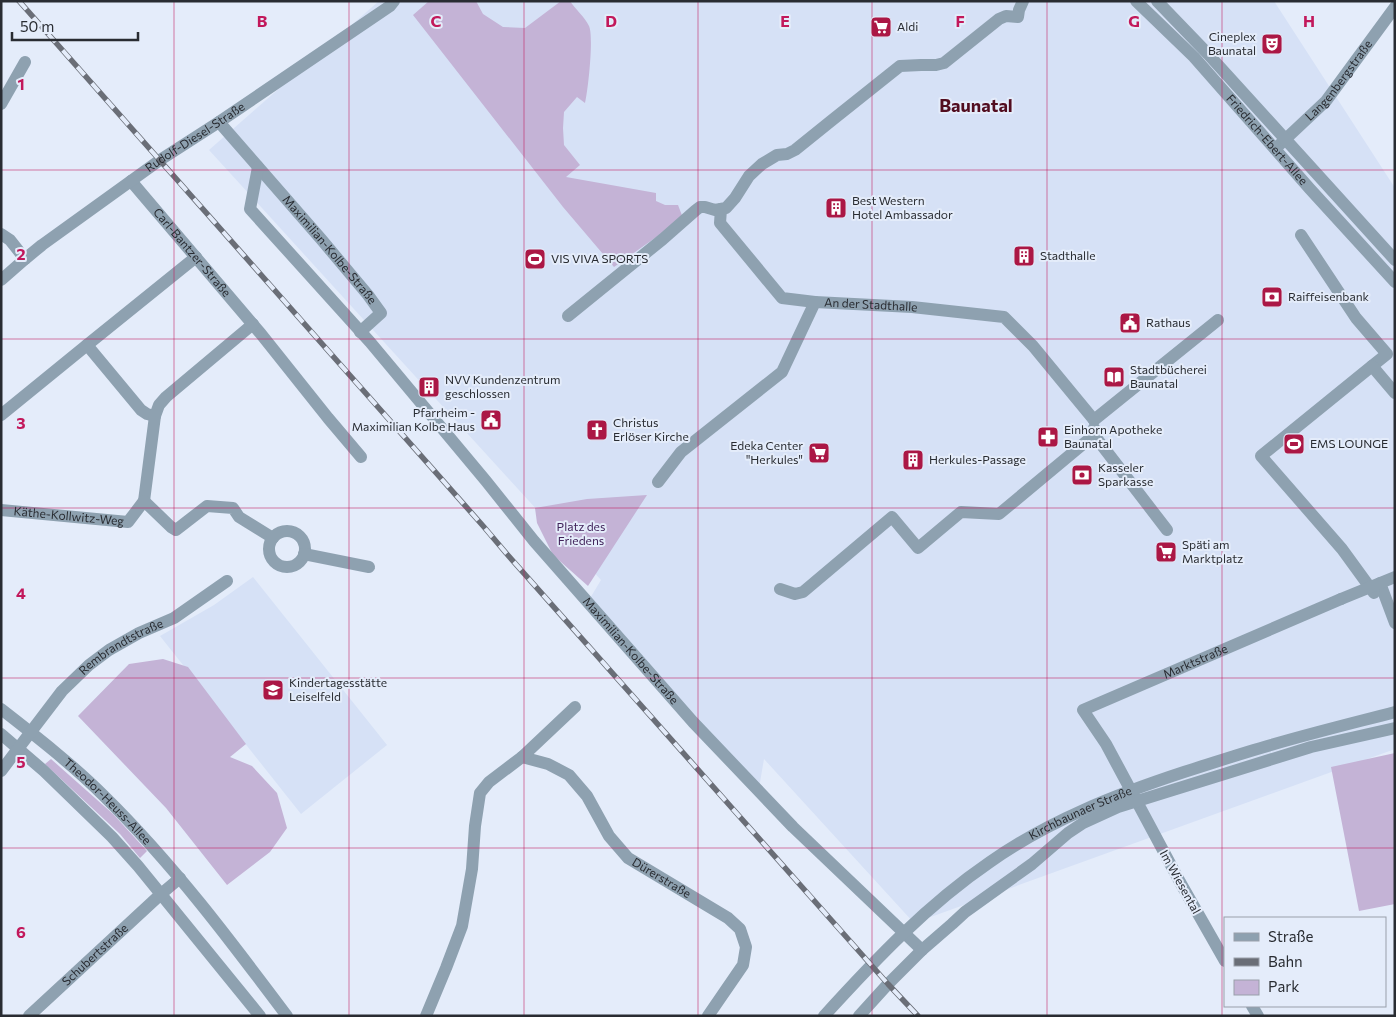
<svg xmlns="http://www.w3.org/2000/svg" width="1396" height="1017" font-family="Commissioner,sans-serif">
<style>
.built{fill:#d6e1f6}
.green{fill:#c4b3d6}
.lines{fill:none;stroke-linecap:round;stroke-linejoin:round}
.pedestrian{stroke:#8ea1b0;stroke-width:12}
.minor{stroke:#8ea1b0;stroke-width:12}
.tertiary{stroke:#8ea1b0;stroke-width:12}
.rail-casing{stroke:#6a6e77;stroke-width:5.5}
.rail{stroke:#e4ecfa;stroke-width:4;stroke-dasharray:11;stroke-linecap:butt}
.grid{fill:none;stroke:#c2185b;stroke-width:1;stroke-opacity:0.55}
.labels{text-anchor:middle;stroke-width:4;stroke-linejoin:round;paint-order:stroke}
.poi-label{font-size:12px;fill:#292c32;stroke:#e4ecfa;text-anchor:start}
.street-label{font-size:12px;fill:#292c32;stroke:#e4ecfa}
.park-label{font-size:12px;fill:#402259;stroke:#e4ecfa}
.district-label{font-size:18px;font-weight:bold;fill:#520d20;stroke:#e4ecfa}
.grid-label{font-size:16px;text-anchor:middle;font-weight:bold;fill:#c2185b;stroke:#e4ecfa;stroke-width:4;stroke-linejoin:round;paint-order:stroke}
</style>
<rect width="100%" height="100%" fill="#e4ecfa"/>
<path class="built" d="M379 1H1274L1395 188V749L914 923 764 759 759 788 589 600 601 580 209 150Z
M253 577 387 745 301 814 160 636 214 605Z"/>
<path class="green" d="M429 1H476L483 14 503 27 525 28 561 1H570C575 9 585 17 589 26 594 36 588 91 585 103L577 97 564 112 563 128 564 145 580 165 566 177 656 193V201L665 205H678L683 218 614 267 563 207 413 15Z
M647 495 588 586 553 555 537 523 535 508 587 499Z
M163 659 188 667 246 744 230 757 252 766 277 793 287 828 270 852 227 885 166 808 78 716 129 664Z
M1395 753V904L1359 911 1331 767Z
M51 759 113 814 147 851 140 858 120 834 45 764Z"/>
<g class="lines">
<g class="pedestrian">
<path d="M721 209 720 223 782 298 815 302"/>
<path d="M1301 235 1356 318 1387 354 1372 366"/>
<path d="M1094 420 1218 320"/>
<path d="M1094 428V435L1167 530"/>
<path id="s1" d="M658 482 681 452 782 372 815 302 912 307 1004 317 1033 346 1094 420"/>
<path d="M1380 583 1395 623"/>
<path d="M780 589 795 594 803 592 892 517 918 548 961 512 999 514 1094 435"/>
<path d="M1374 593 1342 549 1261 456 1372 366 1395 393"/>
<path d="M1341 599 1395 577"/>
</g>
<g class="minor">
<path d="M1 104 25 62"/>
<path id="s2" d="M219 122 321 239 368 295 381 313 360 332"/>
<path id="s3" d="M1275 149 1326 101 1395 7"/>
<path id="s4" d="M258 167 250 209 370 342 486 481 534 541 693 722 793 827 922 950"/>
<path id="s5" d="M131 181 261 334 328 418 361 457"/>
<path d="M1 234 10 240 25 259"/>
<path id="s6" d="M1 280 25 259 42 245 160 160 219 122 390 6 394 1"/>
<path d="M568 316 663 239 696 210 700 207H705L715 210 726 208 735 198 749 176 762 164 777 155 787 154 795 150 831 121 900 66 921 65H936L944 63 999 19 1006 16 1018 17 1019 10 1023 1"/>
<path d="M87 345 196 257"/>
<path d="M1 415 87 345 141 410 147 414 155 416"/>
<path d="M144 501 155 416 159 405 166 397 253 324"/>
<path id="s7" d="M1 510 128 522 144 501 171 527 176 530 207 506 233 508 239 517 273 538"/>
<circle cx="287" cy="549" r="18"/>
<path d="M304 554 369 567"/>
<path id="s8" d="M1 709C37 737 73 765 105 797 173 864 230 940 287 1016"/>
<path d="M1 734 44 771 112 837 138 866 260 1016"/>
<path id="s9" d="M522 757 548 764 569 775 587 796 609 836 628 858 728 918 740 929 746 947 743 965 708 1016"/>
<path id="s10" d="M1 771 62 691 89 665 109 650 139 633 174 618 227 581"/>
<path id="s11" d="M1225 961 1180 882 1106 744 1083 710 1341 599"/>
<path d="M1252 1006 1258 1016"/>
<path id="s12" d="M29 1016 161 894 180 878"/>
<path d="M426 1016 446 968 462 926 472 869 475 826 480 793 489 782 522 757 575 707"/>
</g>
<g class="tertiary">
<path id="s13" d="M1136 1 1194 57 1310 189 1395 282"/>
<path d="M1157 1 1208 54 1395 260"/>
<path id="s14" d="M824 1016C875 960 927 905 990 862 1048 821 1117 794 1184 772 1213 763 1242 753 1271 745 1312 733 1353 723 1395 712"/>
<path d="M859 1016 888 984 922 950 952 924 965 912 1032 864 1068 833 1083 823 1118 807 1311 747 1395 728"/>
</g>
<g class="rail-casing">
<path id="rail" d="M19 1 484 527 506 553 888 984 918 1016"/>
</g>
<use href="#rail" class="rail"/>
</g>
<path class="grid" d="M174 1V1016M349 1V1016M524 1V1016M698 1V1016M872 1V1016M1047 1V1016M1222 1V1016M1 170H1395M1 339H1395M1 508H1395M1 678H1395M1 848H1395"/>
<defs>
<g id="supermarket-square" transform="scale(1.125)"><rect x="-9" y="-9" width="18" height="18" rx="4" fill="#ab1745" stroke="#e4ecfa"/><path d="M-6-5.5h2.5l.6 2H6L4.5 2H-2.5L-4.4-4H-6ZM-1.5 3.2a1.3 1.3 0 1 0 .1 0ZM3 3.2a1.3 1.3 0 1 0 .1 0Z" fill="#fff"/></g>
<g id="theatre-square" transform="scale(1.125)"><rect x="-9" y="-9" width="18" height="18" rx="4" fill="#ab1745" stroke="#e4ecfa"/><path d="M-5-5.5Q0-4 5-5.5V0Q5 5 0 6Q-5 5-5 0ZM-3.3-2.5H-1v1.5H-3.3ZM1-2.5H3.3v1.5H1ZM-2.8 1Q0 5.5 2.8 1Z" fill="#fff"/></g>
<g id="building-square" transform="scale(1.125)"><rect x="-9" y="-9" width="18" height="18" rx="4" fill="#ab1745" stroke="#e4ecfa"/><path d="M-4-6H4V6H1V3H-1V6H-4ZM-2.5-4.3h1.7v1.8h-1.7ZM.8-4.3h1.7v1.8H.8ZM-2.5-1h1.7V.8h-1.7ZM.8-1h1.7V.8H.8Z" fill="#fff"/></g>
<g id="stadium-square" transform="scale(1.125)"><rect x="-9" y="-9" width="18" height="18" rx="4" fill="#ab1745" stroke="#e4ecfa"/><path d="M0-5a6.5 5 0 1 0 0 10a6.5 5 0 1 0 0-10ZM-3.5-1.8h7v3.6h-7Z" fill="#fff"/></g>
<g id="bank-square" transform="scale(1.125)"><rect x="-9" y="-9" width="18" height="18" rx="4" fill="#ab1745" stroke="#e4ecfa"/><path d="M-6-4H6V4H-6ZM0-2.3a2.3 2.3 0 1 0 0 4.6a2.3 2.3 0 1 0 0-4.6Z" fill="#fff"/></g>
<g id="civic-square" transform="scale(1.125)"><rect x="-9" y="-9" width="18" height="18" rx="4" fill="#ab1745" stroke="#e4ecfa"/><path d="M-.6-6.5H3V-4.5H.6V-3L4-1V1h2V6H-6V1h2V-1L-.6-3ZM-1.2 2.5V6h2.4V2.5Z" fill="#fff"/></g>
<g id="library-square" transform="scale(1.125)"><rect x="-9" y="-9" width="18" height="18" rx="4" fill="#ab1745" stroke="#e4ecfa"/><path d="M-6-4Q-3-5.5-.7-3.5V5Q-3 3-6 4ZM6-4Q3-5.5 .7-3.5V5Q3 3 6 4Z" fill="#fff"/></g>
<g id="church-square" transform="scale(1.125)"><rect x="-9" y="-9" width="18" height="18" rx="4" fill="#ab1745" stroke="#e4ecfa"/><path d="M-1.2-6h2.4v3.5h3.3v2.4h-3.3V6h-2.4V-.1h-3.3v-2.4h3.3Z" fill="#fff"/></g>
<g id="pharmacy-square" transform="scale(1.125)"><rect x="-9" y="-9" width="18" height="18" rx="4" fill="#ab1745" stroke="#e4ecfa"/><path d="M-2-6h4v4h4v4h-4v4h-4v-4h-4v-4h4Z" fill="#fff"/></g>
<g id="school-square" transform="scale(1.125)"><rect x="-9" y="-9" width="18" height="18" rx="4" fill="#ab1745" stroke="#e4ecfa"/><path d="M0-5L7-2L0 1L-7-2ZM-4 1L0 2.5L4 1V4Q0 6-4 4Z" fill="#fff"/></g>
</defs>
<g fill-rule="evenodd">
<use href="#supermarket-square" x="881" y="27"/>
<use href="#theatre-square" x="1272" y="44"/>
<use href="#building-square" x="836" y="208"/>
<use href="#building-square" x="1024" y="256"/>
<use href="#stadium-square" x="535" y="259"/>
<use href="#bank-square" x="1272" y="297"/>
<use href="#civic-square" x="1130" y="323"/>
<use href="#library-square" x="1114" y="377"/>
<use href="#building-square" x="429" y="387"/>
<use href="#civic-square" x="491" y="420"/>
<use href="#church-square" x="597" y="430"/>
<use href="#pharmacy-square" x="1048" y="437"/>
<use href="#stadium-square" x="1294" y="444"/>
<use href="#supermarket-square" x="819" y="453"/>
<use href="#building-square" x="913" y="460"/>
<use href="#bank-square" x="1082" y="475"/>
<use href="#supermarket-square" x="1166" y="552"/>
<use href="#school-square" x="273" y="690"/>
</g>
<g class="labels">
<g class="poi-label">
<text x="897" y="31">Aldi</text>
<text x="1256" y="41" text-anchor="end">Cineplex<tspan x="1256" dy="14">Baunatal</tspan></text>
<text x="852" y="205">Best Western<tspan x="852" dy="14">Hotel Ambassador</tspan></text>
<text x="1040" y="260">Stadthalle</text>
<text x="551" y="263">VIS VIVA SPORTS</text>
<text x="1288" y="301">Raiffeisenbank</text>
<text x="1146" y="327">Rathaus</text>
<text x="1130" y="374">Stadtbücherei<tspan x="1130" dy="14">Baunatal</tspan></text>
<text x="445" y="384">NVV Kundenzentrum<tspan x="445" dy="14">geschlossen</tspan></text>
<text x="475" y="417" text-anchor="end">Pfarrheim -<tspan x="475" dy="14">Maximilian Kolbe Haus</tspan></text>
<text x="613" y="427">Christus<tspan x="613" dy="14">Erlöser Kirche</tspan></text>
<text x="1064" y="434">Einhorn Apotheke<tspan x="1064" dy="14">Baunatal</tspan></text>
<text x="1310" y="448">EMS LOUNGE</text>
<text x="803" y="450" text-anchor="end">Edeka Center<tspan x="803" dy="14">"Herkules"</tspan></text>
<text x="929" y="464">Herkules-Passage</text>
<text x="1098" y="472">Kasseler<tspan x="1098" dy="14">Sparkasse</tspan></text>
<text x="1182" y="549">Späti am<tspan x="1182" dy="14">Marktplatz</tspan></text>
<text x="289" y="687">Kindertagesstätte<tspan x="289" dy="14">Leiselfeld</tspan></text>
</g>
<g class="street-label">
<text dy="4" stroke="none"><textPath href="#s3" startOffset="94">Langenbergstraße</textPath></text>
<text dy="4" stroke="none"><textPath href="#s6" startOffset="241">Rudolf-Diesel-Straße</textPath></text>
<text dy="4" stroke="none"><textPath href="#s13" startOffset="191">Friedrich-Ebert-Allee</textPath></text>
<text dy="4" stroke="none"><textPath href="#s2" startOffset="169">Maximilian-Kolbe-Straße</textPath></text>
<text dy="4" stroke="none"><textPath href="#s5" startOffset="94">Carl-Bantzer-Straße</textPath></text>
<text dy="4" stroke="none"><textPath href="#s1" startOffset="300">An der Stadthalle</textPath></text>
<text dy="4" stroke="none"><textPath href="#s7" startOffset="68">Käthe-Kollwitz-Weg</textPath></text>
<text dy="4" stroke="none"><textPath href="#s10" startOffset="175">Rembrandtstraße</textPath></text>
<text dy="4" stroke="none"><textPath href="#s4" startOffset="626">Maximilian-Kolbe-Straße</textPath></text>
<text dy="4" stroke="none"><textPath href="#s11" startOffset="411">Marktstraße</textPath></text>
<text dy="4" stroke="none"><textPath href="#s8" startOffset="141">Theodor-Heuss-Allee</textPath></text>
<text dy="4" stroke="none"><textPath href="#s14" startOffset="330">Kirchbaunaer Straße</textPath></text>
<text dy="4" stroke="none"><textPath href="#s9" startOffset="192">Dürerstraße</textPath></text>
<text transform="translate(1180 882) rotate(61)" y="4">Im Wiesental</text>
<text dy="4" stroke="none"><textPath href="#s12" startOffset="90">Schubertstraße</textPath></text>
</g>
<g class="park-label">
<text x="581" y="531">Platz des<tspan x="581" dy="14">Friedens</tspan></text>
</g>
<g class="district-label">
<text x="976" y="112">Baunatal</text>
</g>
</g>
<g class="grid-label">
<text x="262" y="27">B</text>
<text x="436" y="27">C</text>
<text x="611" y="27">D</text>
<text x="785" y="27">E</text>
<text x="960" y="27">F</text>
<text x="1134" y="27">G</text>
<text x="1309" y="27">H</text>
<text x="21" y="90">1</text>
<text x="21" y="260">2</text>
<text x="21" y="429">3</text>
<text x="21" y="599">4</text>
<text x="21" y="768">5</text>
<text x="21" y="938">6</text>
</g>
<rect width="1396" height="1017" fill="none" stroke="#292c32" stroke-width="5"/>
<rect x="1224" y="917" width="162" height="90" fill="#e4ecfa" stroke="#999faa"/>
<rect x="1234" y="933" width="25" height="8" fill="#8ea1b0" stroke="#999faa"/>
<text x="1268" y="942" font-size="15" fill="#292c32">Straße</text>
<rect x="1234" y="958" width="25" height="8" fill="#6a6e77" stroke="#999faa"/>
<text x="1268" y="967" font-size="15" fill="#292c32">Bahn</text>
<rect x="1234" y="980" width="25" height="15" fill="#c4b3d6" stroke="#999faa"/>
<text x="1268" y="992" font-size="15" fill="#292c32">Park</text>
<path d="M12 32v8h126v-8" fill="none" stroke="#292c32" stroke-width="2.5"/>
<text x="20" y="32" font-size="15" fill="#292c32" stroke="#e4ecfa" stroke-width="4" paint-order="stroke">50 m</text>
</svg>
